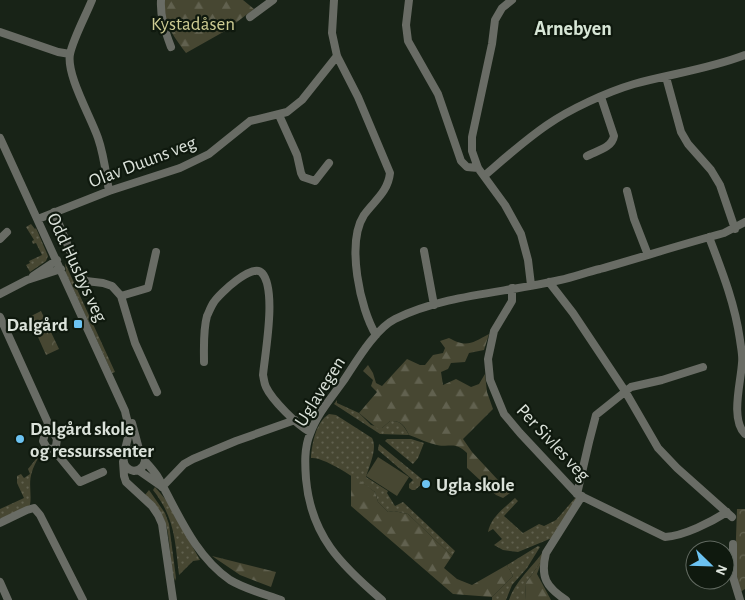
<svg xmlns="http://www.w3.org/2000/svg" width="745" height="600" font-family="'Alegreya Sans',sans-serif">
<style>
.grass{fill:url(#grass-dots)}
.forest{fill:url(#forest-firs)}
.park{fill:url(#park-crowns)}
.garden{fill:#474732}
.lines{fill:none;stroke-linecap:round;stroke-linejoin:round}
.minor{stroke:#696c65;stroke-width:8}
.poi-dot{fill:#6cc3f2;stroke:#0f190e;stroke-width:2}
.labels{text-anchor:middle;stroke-width:4.5;stroke-linejoin:round;paint-order:stroke}
.park-label{font-size:19px;fill:#cecc93;stroke:#0f190e}
.street-label{font-size:19px;fill:#dbe2da;stroke:#0f190e}
.poi-label{font-size:19px;font-weight:bold;fill:#dbe2da;stroke:#0f190e;text-anchor:start}
.neighbourhood-label{font-size:20px;font-weight:bold;fill:#d8e7d7;stroke:#0f190e}
</style>
<defs>
<pattern id="grass-dots" width="8" height="8" patternUnits="userSpaceOnUse" patternTransform="scale(1.25)"><rect width="8" height="8" fill="#474732"/><path d="M2 2h.1M6 6h.1" fill="none" stroke="#61614f" stroke-width="1.8" stroke-linecap="round"/></pattern>
<pattern id="forest-firs" width="22" height="20" patternUnits="userSpaceOnUse" patternTransform="scale(1.25)"><rect width="22" height="20" fill="#474732"/><path d="M5 1l3.5 6h-7zM16 11l3.5 6h-7z" fill="#61614f"/></pattern>
<pattern id="park-crowns" width="20" height="18" patternUnits="userSpaceOnUse" patternTransform="scale(1.25)"><rect width="20" height="18" fill="#474732"/><path d="M2 6a3 3 0 1 1 6 0M12 15a3 3 0 1 1 6 0" fill="none" stroke="#61614f"/></pattern>
</defs>
<rect width="100%" height="100%" fill="#182317"/>
<path class="grass" d="M31 224 35 229 36 228 48 256 46 261 30 272 26 265 30 263 29 261 42 255 36 243 33 244 32 241 34 240 26 227Z
M65 263 115 372 112 373 66 273Z
M337 400V403L359 413 371 425 382 428 390 421C401 420 404 426 409 435L380 434 334 404Z
M329 414 336 415 372 438C378 448 369 466 366 477L388 491 387 493 395 506 403 502 455 551 452 556 408 514 394 511 388 512 378 502 375 492C363 483 324 456 311 458 312 443 316 422 329 414Z
M387 439H411L424 443 418 458 413 464 385 441Z
M379 444 423 480V483L415 490H412L409 488V484L413 480 378 450Z
M39 447 41 449C40 457 34 464 32 472 28 483 32 494 30 505L3 519 0 518V509L24 498 17 483V476L21 474 24 478 30 474 28 469 36 459Z
M155 487 166 500 200 560 193 561 179 575C175 541 175 518 153 490Z
M149 490 165 513 169 524 176 578 175 581C165 546 177 522 145 495Z
M576 497 577 499 552 538 518 552 503 550 494 545 502 539 493 529 488 532C491 517 504 508 515 498L518 501 504 516 523 533 539 524 544 526 556 520Z
M538 546 540 547 527 568 512 585 506 600H492V597L513 576 507 565Z
M543 552 542 560 526 583 525 600H509C514 583 532 567 543 552Z"/>
<path class="forest" d="M164 0H243L254 9 225 31 186 53C175 38 160 19 164 0Z
M489 334 484 350 469 353 465 362 451 363 448 369 441 372 443 385 456 379 471 387 479 384 485 374 487 392 493 409 463 439 472 452 510 493 503 498 496 495 467 468V453C454 441 451 448 437 445 427 443 418 438 409 435 405 426 401 420 390 421L382 428 378 429 359 413 377 392 371 386 373 380 363 371 368 365 373 373 376 383 382 386 407 359 420 365H425L433 355 443 353 445 348 440 341 449 338C467 348 472 343 489 334Z
M351 474 375 492 378 502 388 512 394 511 408 514 452 556 444 568 457 579 472 585 507 565 513 576 492 597 453 594 351 506Z
M212 556 276 572 271 587 240 575Z
M542 560 537 574 551 600H525L526 583Z"/>
<path class="park" d="M41 311 59 349 46 355 29 317Z
M737 509H745V589L740 592 735 566Z"/>
<path class="garden" d="M378 457 409 477 397 496 366 476Z"/>
<g class="lines">
<path class="minor" d="M92 0C86 15 73 39 70 54 66 75 91 117 98 138 104 155 106 174 109 191
M161 0C160 17 165 31 171 47
M334 0 332 33 337 56 358 97 390 173C388 192 374 201 364 215 346 243 360 309 376 335
M409 0 406 25 408 41 438 94 461 161 467 167 478 168
M512 0 502 8 495 20 492 44 472 137V151L478 168 505 205 521 234 528 260 531 285
M250 17 273 0
M0 32 58 52 70 54
M666 77 681 132 688 144 711 170 720 185 735 229
M279 115 297 155 301 173 303 177 315 181 329 163
M0 138 125 411C126 417 129 424 129 430 129 444 114 467 134 471 142 470 146 464 145 456 140 448 133 447 125 453
M587 156C596 151 612 148 614 136L601 97
M484 176C505 158 525 140 547 125 570 109 607 92 634 84 670 74 709 69 745 55
M627 191 634 219 648 255
M54 212 80 275 86 281 103 283 112 286 121 296 135 343 157 392
M38 219 109 191 180 168 209 154 250 121 287 112 302 100 337 56
M709 237C722 271 735 304 740 340 741 348 743 356 742 363 741 382 730 419 745 434
M0 239 7 232
M424 251 434 305
M33 276 57 260
M549 282 573 313 625 391 658 448 677 468 732 517
M512 288V301L494 331 488 359 490 380 504 414 520 433 577 494 665 537C684 536 711 522 727 512
M0 294 27 280 61 269
M121 296 148 288 156 252
M0 317 48 423 57 439 56 446 53 449 47 448 43 441 48 423
M204 362C204 347 203 330 207 316 209 312 211 306 214 302 219 294 253 262 262 273 277 290 265 353 263 375 264 379 264 383 266 387 272 400 297 425 310 432
M132 423 139 449
M53 449 80 482 103 472
M145 461C150 467 156 473 159 479 179 515 195 556 230 580 245 589 264 594 281 600
M123 462 124 476 126 482 152 506 158 515 162 524 173 600
M138 470 161 486
M162 487 184 464 193 459 236 441 295 420
M577 494 589 442 596 415 631 387 662 380 703 367
M0 523 27 510 34 508 40 515 83 600
M733 544V577L740 600
M0 582 8 600
M382 600C341 565 311 536 306 479 305 465 304 448 310 434 317 414 332 397 344 380 356 362 375 329 395 319 446 294 505 293 560 280 574 277 587 272 600 269 642 257 683 244 724 233L745 222
M566 600C546 587 540 577 546 553L582 496"/>
</g>
<g class="poi-dot">
<rect x="73" y="319" width="10" height="10" rx="2.5"/>
<circle cx="20" cy="439" r="5"/>
<circle cx="426" cy="484" r="5"/>
</g>
<g class="labels">
<g class="park-label">
<text x="193" y="30">Kystadåsen</text>
</g>
<g class="street-label">
<text transform="translate(142 161) rotate(-21)" y="7">Olav Duuns veg</text>
<text transform="translate(78 267) rotate(65)" y="7">Odd Husbys veg</text>
<text transform="translate(319 391) rotate(-58)" y="7">Uglavegen</text>
<text transform="translate(554 442) rotate(47)" y="7">Per Sivles veg</text>
</g>
<g class="poi-label">
<text x="68" y="331" text-anchor="end">Dalgård</text>
<text x="30" y="435">Dalgård skole<tspan x="30" dy="22">og ressurssenter</tspan></text>
<text x="436" y="491">Ugla skole</text>
</g>
<g class="neighbourhood-label">
<text x="573" y="35">Arnebyen</text>
</g>
</g>
<g transform="translate(710 565) rotate(113)"><circle r="24" fill="#0f190e" stroke="#616960"/>
<path d="M0-4L9 19L0 12L-9 19Z" fill="#6cc3f2"/>
<text y="-8" font-size="14" font-weight="bold" text-anchor="middle" fill="#dbe2da">N</text>
</g>
</svg>
